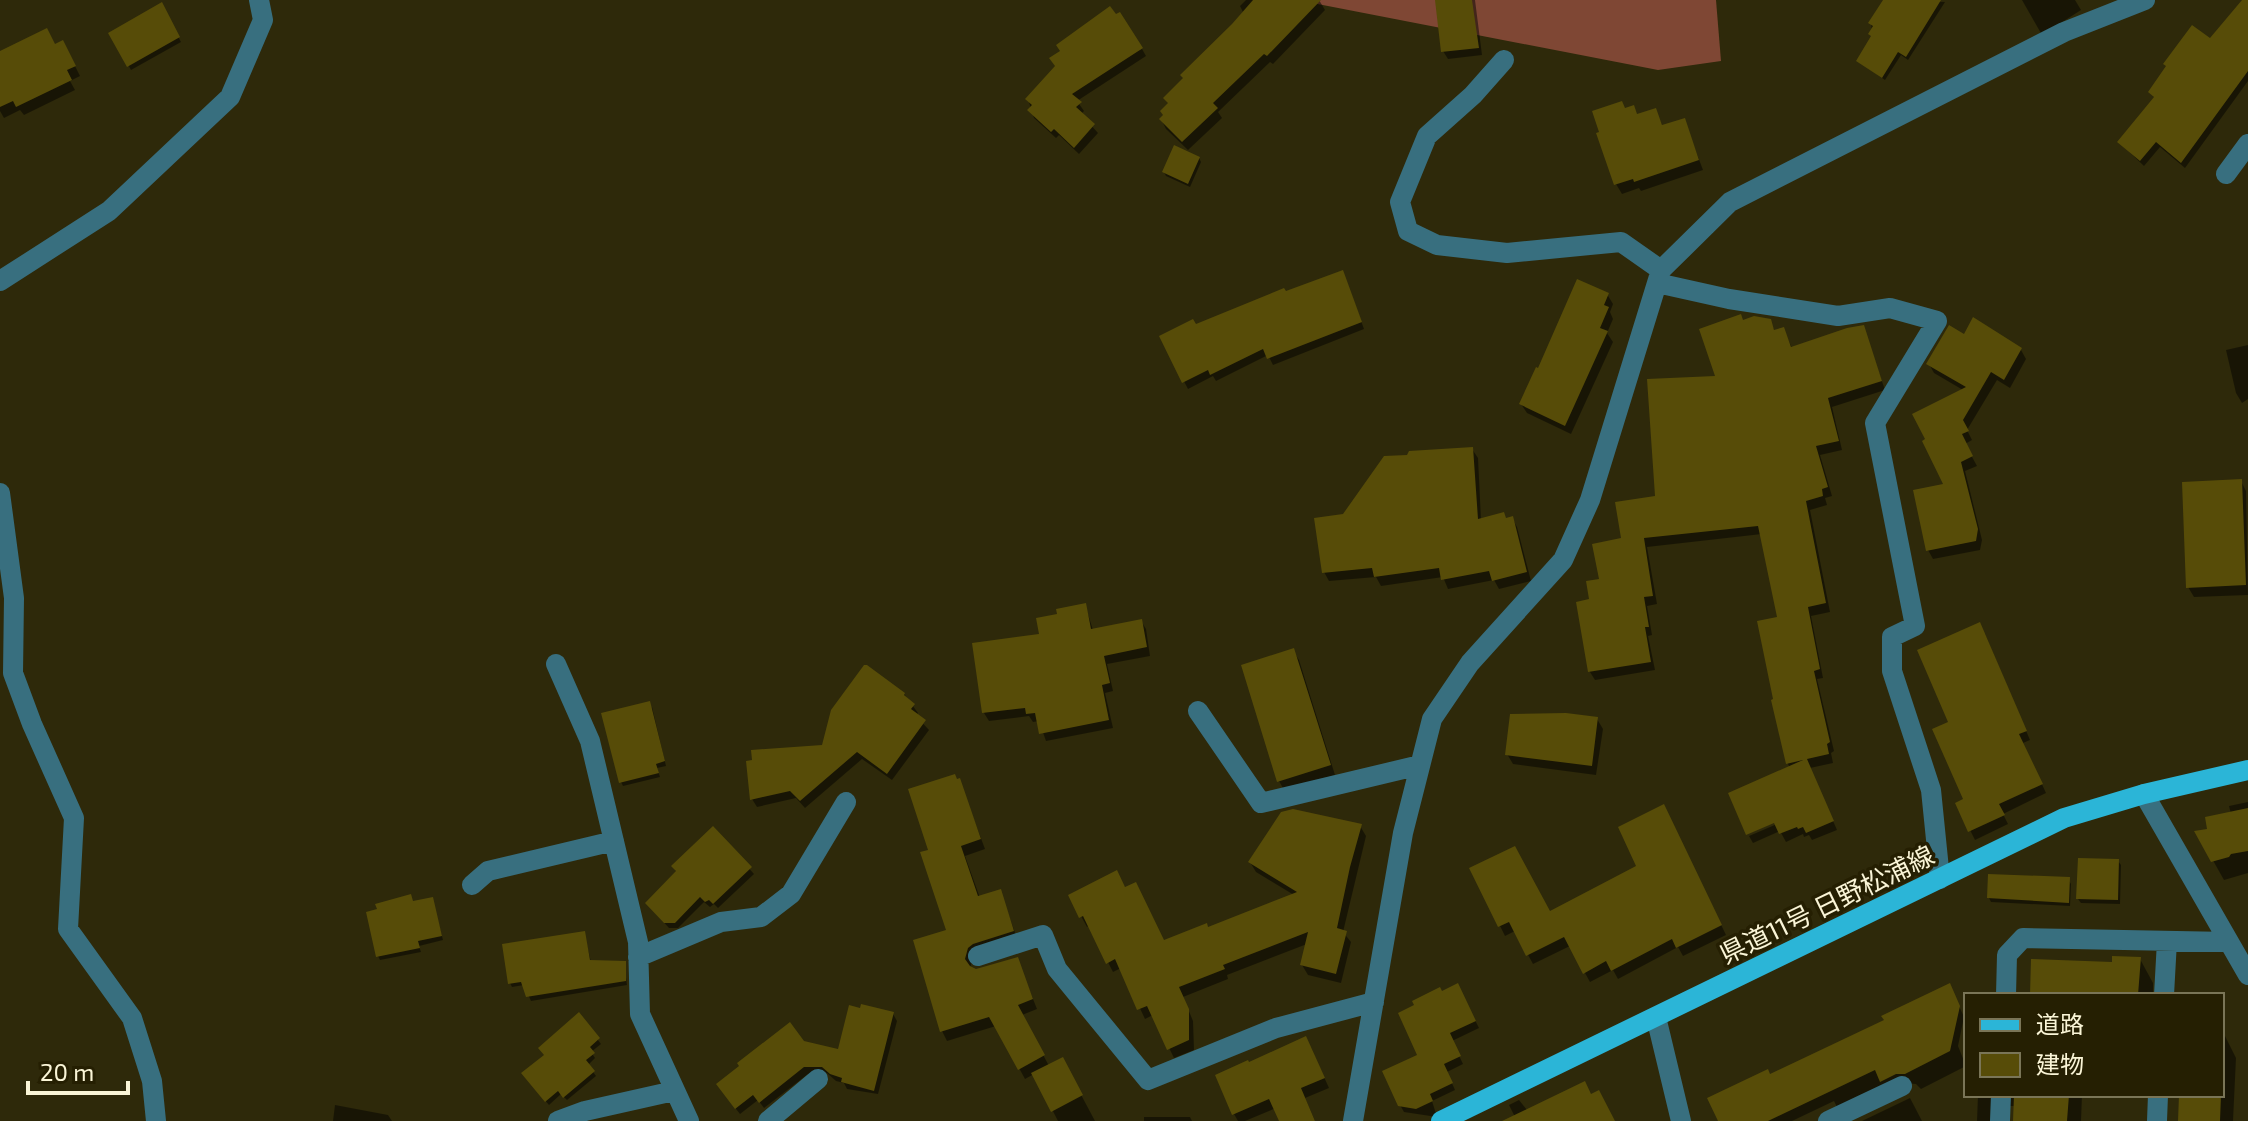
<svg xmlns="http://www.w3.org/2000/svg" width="2248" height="1121" font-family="'Exo 2','Noto Sans JP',sans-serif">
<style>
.forest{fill:#7f4734}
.shadow{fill:#0007}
.building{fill:#574c08}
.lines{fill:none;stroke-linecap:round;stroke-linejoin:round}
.street{stroke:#386f7f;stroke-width:20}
.primary{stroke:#2bb5d7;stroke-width:20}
.labels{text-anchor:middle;stroke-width:7;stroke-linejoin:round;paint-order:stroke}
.street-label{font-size:26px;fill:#faf5d7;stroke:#251f02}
</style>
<rect width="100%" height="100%" fill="#2e290a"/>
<path class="forest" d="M1297 0H1716L1721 61 1658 70Z"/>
<path class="shadow" d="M1246 0H1319L1325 10 1273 64 1270 62 1218 112 1222 118 1188 150 1166 129 1161 119 1243 12 1240 6Z
M1437 0H1475L1482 55 1448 59 1443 51Z
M1885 0 1945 2 1908 60 1901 55 1885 80 1858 61 1873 38 1871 23Z
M2022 0H2075L2081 10 2042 35Z
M161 5 181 42 131 70 111 33Z
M2248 8V81L2185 168 2160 147 2144 166 2119 142 2155 99 2151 92Z
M54 46 68 52 80 76 70 81 75 90 24 115 20 110 4 118 0 111V53Z
M1142 49 1146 56 1077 101 1084 111 1081 114 1098 133 1079 154 1059 135 1056 138 1034 118 1028 99Z
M1625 110 1638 116 1655 110 1663 127 1684 120 1703 170 1641 191 1639 188 1622 194 1616 184Z
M1199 158 1201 162 1190 187 1166 176 1164 172Z
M1346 280 1364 329 1273 365 1268 355 1216 381 1213 376 1188 389 1161 337 1285 293Z
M1607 294 1613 304 1610 312 1613 319 1607 333 1613 342 1571 434 1527 413 1521 404 1537 370Z
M1769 320 1775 332 1783 329 1792 348 1863 327 1885 390 1832 407 1842 450 1820 455 1832 496 1825 498 1827 505 1810 510 1830 612 1811 616 1823 678 1817 679 1834 751 1831 753 1833 763 1810 768 1837 830 1812 840 1809 835 1804 837 1803 834 1786 842 1780 831 1753 843 1749 836 1784 821 1790 768 1788 764 1779 619 1762 534 1647 547 1657 604 1647 606 1652 635 1648 636 1655 670 1595 680 1590 672 1578 603 1592 601 1623 540 1657 498 1743 321Z
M1964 337 2021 350 2026 359 2010 388 1997 380 1967 430 1972 440 1965 444 1977 466 1965 471 1982 540 1980 550 1933 559 1928 550 1946 485 1963 390 1934 373 1929 364Z
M2248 345V399L2242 403 2236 393 2226 350Z
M1472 449 1478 458 1481 520 1512 518 1517 527 1531 581 1499 589 1494 580 1448 589 1443 577 1381 586 1376 577 1329 581 1324 572 1344 516Z
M2241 481 2246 491 2248 595 2194 597 2188 587Z
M1085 605 1093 630 1141 621 1146 629 1150 656 1107 664 1113 691 1105 693 1113 728 1046 741 1039 721 1033 722 1029 716 989 721 984 713 1042 636Z
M1985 634 2030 740 2023 743 2046 793 2003 814 2008 824 1975 840 1957 804 1966 800 1951 723Z
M1293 651 1299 660 1335 775 1284 790 1279 781Z
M904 694 918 713 916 716 929 730 892 780 862 759 805 808 796 798 757 807 752 799 823 747Z
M652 707 666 766 657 768 660 777 623 786 621 782Z
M1597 719 1603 729 1596 775 1513 764 1507 754Z
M959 780 985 849 965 856 980 898 1000 891 1018 941 973 958 970 968 976 971 1017 959 1037 1009 1022 1015 1049 1066 1062 1059 1095 1121H1058L1034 1074 1025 1079 996 1026 947 1041 942 1031 949 931 931 851Z
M2248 802V873L2224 880 2197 832 2210 831 2231 814 2229 806Z
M1669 816 1726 935 1683 956 1678 947 1618 979 1613 970 1590 982 1570 946 1533 964 1515 931 1505 936 1472 869 1550 914 1639 866Z
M1360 826 1366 836 1343 932 1351 942 1341 983 1308 975 1302 965 1307 944 1227 975 1228 979 1183 997 1193 1021 1194 1050 1174 1058 1153 1015 1145 1019 1121 968 1113 972 1089 925 1087 927 1070 896 1121 882 1164 942 1208 929 1294 895 1256 872 1250 862Z
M713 828 754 874 718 908 714 904 710 907 704 902 678 928H669L647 904 677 873 673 866Z
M2118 861 2121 865 2120 904 2081 903 2078 899Z
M2068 879 2071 884 2070 906 1991 902 1989 898Z
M432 899 443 940 419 946 421 952 380 960 378 956 413 903Z
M584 933 591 962 624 963 627 985 531 1001 524 985 512 987 510 983Z
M2140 959 2153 983V995H2032L2114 964Z
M1461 992 1479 1028 1452 1041 1463 1064 1447 1072 1455 1090 1432 1101 1437 1117 1404 1112 1400 1105 1441 994Z
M1954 995 1964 1017 1958 1046 1966 1066 1921 1089 1916 1084 1903 1083 1840 1113 1834 1101 1792 1121H1720L1770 1076Z
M893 1014 897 1021 878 1094 847 1089 844 1083 836 1081 827 1073 808 1074 764 1108 758 1100 740 1114 722 1091 803 1042 839 1051Z
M579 1015 601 1044 591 1052 595 1058 588 1065 596 1076 567 1100 561 1094 549 1105 526 1078Z
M2222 1030 2236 1058 2233 1121H2180L2181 1095H2222Z
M1311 1048 1329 1088 1305 1098 1315 1121H1281L1276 1108 1245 1121H1238L1234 1114Z
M1978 1095H2082L2081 1121H2014L2015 1106H2009L2002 1121H1977Z
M1591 1096 1613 1121H1517L1509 1105 1519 1100 1534 1119Z
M1910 1098 1922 1121H1862Z
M335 1105 388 1115 392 1121H333Z
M1144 1117H1190L1192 1121H1144Z"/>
<path class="building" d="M1253 0H1321L1267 56 1264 54 1213 103 1218 108 1182 142 1159 119 1163 115 1160 111 1168 103 1163 98 1183 78 1180 75 1232 24Z
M1435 0H1472L1479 48 1441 52Z
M1883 0H1941L1906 57 1898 52 1882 78 1856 61 1871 36 1868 34 1873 26 1868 23Z
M2242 0H2248V71L2181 163 2156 142 2140 161 2117 142 2154 97 2148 92 2166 66 2163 64 2192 25 2210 38Z
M162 2 180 37 127 67 108 33Z
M1110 6 1116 14 1120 12 1143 48 1072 94 1082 102 1076 107 1095 124 1074 148 1054 129 1051 132 1027 110 1032 105 1025 99 1055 66 1049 58 1060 51 1056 45Z
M47 28 55 44 63 40 76 66 67 70 72 80 16 107 13 101 0 107V51Z
M1622 101 1625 108 1634 105 1637 114 1656 108 1662 125 1685 118 1699 160 1634 182 1633 179 1614 185 1596 133 1599 132 1592 111Z
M1174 145 1200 157 1188 184 1162 172Z
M1343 270 1362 322 1267 359 1263 349 1210 375 1208 370 1182 383 1159 336 1193 319 1196 324 1284 288 1286 291Z
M1577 279 1609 293 1604 305 1609 307 1600 328 1608 331 1565 426 1519 404 1536 367 1538 368Z
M1741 314 1743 320 1754 316 1771 319 1774 330 1784 327 1791 347 1847 328 1864 325 1882 381 1828 398 1839 441 1816 446 1828 487 1822 489 1823 496 1806 501 1826 603 1808 607 1820 669 1814 671 1830 742 1827 744 1829 754 1807 759 1834 821 1806 833 1803 827 1798 829 1797 827 1779 834 1774 823 1746 835 1728 793 1803 760 1786 764 1771 700 1773 699 1757 621 1777 617 1758 526 1644 538 1653 596 1644 597 1649 627H1645L1651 662 1588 672 1576 602 1589 599 1586 581 1599 579 1592 544 1621 538 1615 502 1655 496 1647 379 1715 376 1699 329Z
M1973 317 2022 348 2004 380 1991 372 1963 420 1969 431 1962 434 1973 456 1961 462 1978 529 1976 541 1926 551 1913 490 1943 484 1922 441 1925 439 1912 414 1966 387 1926 364 1949 325 1964 334Z
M1473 447 1478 519 1504 512 1506 518 1513 516 1527 572 1492 581 1489 571 1441 580 1439 568 1374 577 1372 568 1322 573 1314 518 1343 514 1384 456 1407 455 1409 451Z
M2242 479 2246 585 2186 588 2182 482Z
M1086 603 1091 629 1142 619 1147 647 1104 656 1110 683 1102 685 1109 720 1039 734 1035 713 1026 714 1025 708 982 713 972 643 1039 634 1036 618 1057 614 1056 609Z
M1980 622 2027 731 2019 734 2043 784 1999 804 2005 815 1968 832 1955 803 1963 799 1932 729 1948 722 1917 650Z
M1294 648 1331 765 1277 782 1241 665Z
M864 665H867L905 693 904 695 915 704 911 709 926 720 887 774 857 752 800 801 790 791 750 800 746 761 752 760 751 750 822 745 831 710Z
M650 701 665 761 656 764 659 773 619 783 601 713Z
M1566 713 1598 717 1592 766 1505 755 1510 714Z
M955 774 957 779 960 778 981 839 961 846 978 896 1001 889 1014 931 973 944 968 948 965 959 970 966 976 969 1018 957 1033 999 1018 1005 1045 1055 1018 1070 989 1017 940 1032 913 940 946 930 920 852 928 850 908 789Z
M1664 804 1722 925 1676 948 1672 939 1611 971 1606 961 1583 974 1564 937 1526 956 1509 922 1498 927 1469 868 1515 846 1550 911 1636 866 1618 827Z
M2248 808V851L2231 854 2229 857 2211 862 2194 831 2207 829 2205 817Z
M1293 809 1362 824 1350 867 1337 928 1347 931 1336 974 1300 965 1308 932 1223 965 1225 969 1179 987 1189 1009V1040L1167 1050 1147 1006 1137 1010 1115 959 1106 964 1083 916 1079 918 1068 895 1117 870 1125 887 1136 882 1164 940 1207 923 1208 927 1297 892 1248 862 1281 812Z
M713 826 752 867 713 904 709 900 705 902 700 897 675 923H664L645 903 676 871 671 866Z
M2078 858 2119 859 2118 900 2076 899Z
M1988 874 2070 877 2069 903 1987 898Z
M411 894 413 901 433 897 442 936 418 941 420 948 376 957 366 912 377 909 375 904Z
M585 931 590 960 626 961V981L526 997 521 982 508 984 502 944Z
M2112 956 2141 957 2138 995H2030L2031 959 2112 962Z
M1458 983 1476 1021 1450 1033 1461 1056 1444 1064 1453 1083 1430 1094 1433 1101 1416 1109 1398 1106 1382 1071 1417 1055 1398 1013 1414 1005 1412 1001 1440 987 1442 991Z
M1950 983 1960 1006 1950 1051 1905 1074H1896L1880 1082 1875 1070 1768 1121H1718L1707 1098 1768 1069 1770 1074 1884 1020 1881 1016Z
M861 1004 894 1012 874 1091 841 1082 842 1078 830 1074 822 1067H804L759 1103 753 1095 735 1109 716 1084 739 1066 737 1063 790 1022 804 1041 838 1049 849 1005 860 1008Z
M579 1012 600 1038 590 1047 595 1053 586 1060 595 1071 563 1098 558 1091 545 1102 521 1073 544 1055 538 1048Z
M1306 1036 1325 1078 1301 1088 1315 1121H1279L1269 1099 1232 1115 1215 1075 1248 1060 1249 1062Z
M1063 1057 1083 1095 1051 1112 1031 1073Z
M1585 1081 1591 1094 1599 1090 1615 1121H1502Z
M2014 1095H2069L2067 1121H2013Z
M2179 1095H2221L2220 1121H2178Z"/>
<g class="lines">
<path class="street" d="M1504 60 1473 95 1427 136 1400 202 1408 231 1437 245 1507 253 1621 242 1661 270
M2226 174 2248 144
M0 281 109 211 230 97 263 20 259 0
M1657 283 1729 299 1838 316 1890 308 1937 321 1875 423 1915 626 1892 637V671L1931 790 1940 879
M0 493 14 598 13 673 32 724 74 818 68 929 132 1018 152 1081 156 1121
M556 664 590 741 638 942 640 1014 689 1121
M1198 711 1261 803 1420 765
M2144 794 2248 975
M472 885 488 871 614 841
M978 956 1043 935 1057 969 1148 1080 1276 1028 1374 1002
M638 957 721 922 761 917 791 894 846 802
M2006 995 2007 955 2023 938 2229 942
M2164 995 2167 941
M1656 1017 1681 1121
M558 1121 585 1111 674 1091
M768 1121 818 1079
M1353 1121 1403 833 1432 719 1470 663 1563 560 1590 500 1661 270 1730 202 2064 32 2145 0
M1828 1121 1902 1086
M2000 1121 2001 1095
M2157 1121 2158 1095"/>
<path class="primary" d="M1441 1121 2064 818 2144 794 2248 770"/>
</g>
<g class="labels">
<g class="street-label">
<text transform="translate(1827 905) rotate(-26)" y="9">県道11号 日野松浦線</text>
</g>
</g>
<rect x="1964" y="993" width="260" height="104" fill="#251f02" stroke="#7a7557" stroke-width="2"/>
<rect x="1980" y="1019" width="40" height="12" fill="#2bb5d7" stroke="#7a7557" stroke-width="2"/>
<text x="2036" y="1033" font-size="24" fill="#faf5d7">道路</text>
<rect x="1980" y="1053" width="40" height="24" fill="#574c08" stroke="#7a7557" stroke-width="2"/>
<text x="2036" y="1073" font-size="24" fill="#faf5d7">建物</text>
<path d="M28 1081v12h100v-12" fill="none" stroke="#faf5d7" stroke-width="4"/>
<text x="40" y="1081" font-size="24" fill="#faf5d7" stroke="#251f02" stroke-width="6" paint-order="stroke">20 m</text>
</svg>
